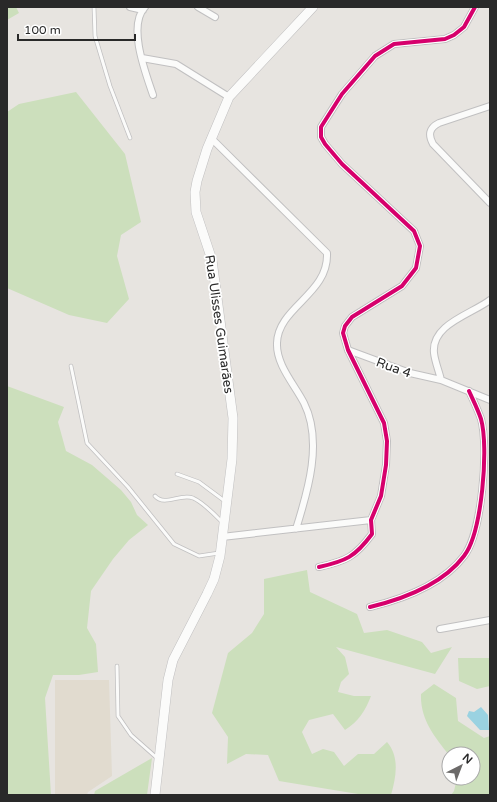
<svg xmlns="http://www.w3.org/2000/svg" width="497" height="802" font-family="'Varela Round',sans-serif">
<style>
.education{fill:#e1dbcf}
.green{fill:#ccdfbc}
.water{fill:#9ad2e1}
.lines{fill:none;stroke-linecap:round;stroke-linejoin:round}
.lane-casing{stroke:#c1c0c1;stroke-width:4.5}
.street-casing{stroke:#c1c0c1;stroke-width:8}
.secondary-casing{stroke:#c1c0c1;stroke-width:10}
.lane{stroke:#fbfbfa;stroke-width:3}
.street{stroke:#fbfbfa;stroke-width:6}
.secondary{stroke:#fbfbfa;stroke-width:9}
.cycleway-casing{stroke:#fff;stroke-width:6}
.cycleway{stroke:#d6006c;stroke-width:4}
.labels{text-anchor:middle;stroke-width:3.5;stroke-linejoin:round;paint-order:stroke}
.street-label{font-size:13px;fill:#292929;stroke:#fff}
</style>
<rect width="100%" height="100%" fill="#e7e4e0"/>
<path class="education" d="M55 680H109L112 776 88 792 87 795H55Z"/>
<path class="green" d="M7 7H16L19 13 7 20Z
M76 92 125 154 141 222 121 235 117 256 129 299 107 323 69 315 7 288V112L19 104Z
M7 386 64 407 58 422 66 451 92 465 121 490 131 502 137 515 148 525 129 540 113 559 91 591 87 628 96 644 98 672 79 675H53L45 698 51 795H7Z
M307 570 310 592 357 614 364 633 387 630 422 642 431 653 452 647 435 674 336 647 345 657 349 674 341 682 338 692 354 696H371C365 711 359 721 345 730L333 714 309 720 302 732 312 754 323 749 334 752 344 766 358 754H374L387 742C400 757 396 777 391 795H364L279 781 268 755 246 754 227 764 228 737 212 713 228 653 252 633 264 614V579Z
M458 658H490V686L477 689 459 681Z
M434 684 456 698 458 721 484 738 490 736V795H451L454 791 457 778H473V754L449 755C434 736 420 719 421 694Z
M152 758 147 795H94L95 791Z"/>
<path class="water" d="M481 707 488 715 489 730H480L467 716 469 711 474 712Z"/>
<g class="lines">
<g class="lane-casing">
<path id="lane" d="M94 7 95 36 110 86 130 138
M71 366 87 443 128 487 174 544 199 556 219 553
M177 474 199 482 226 502
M155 496C165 507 180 493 193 498 204 503 214 514 222 522
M117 666 118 716 131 735 157 758"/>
</g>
<g class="street-casing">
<path id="street" d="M130 7 143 10
M145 7C127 26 146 74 153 95
M198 7 215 17
M142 58 176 64 229 97
M490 106 439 123C429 128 428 135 433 144L490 203
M211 138 327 253C329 294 278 307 277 343 276 365 295 385 304 403 323 441 308 491 296 529
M348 350 410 373 441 380 490 400
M441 380C439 371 435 362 434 353 431 324 472 314 490 300
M222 537 371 520
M319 567C346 561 355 557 372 534L371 520 381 496 386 465 387 441 384 423 348 350 343 333 345 326 352 317 402 286 416 268 420 246 414 231 342 164 325 144 321 137V127L342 94 375 56 394 44 445 39 454 35 464 27 475 7
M370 607C403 599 443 584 464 556 482 533 489 447 481 419 478 410 473 400 469 391
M440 629 490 620"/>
</g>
<g class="secondary-casing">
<path id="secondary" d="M155 795 168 680 173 660 207 594 214 579 220 556 232 459 233 418 212 260 196 212 195 192 197 181 207 149 229 97 313 7"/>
</g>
<use href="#lane" class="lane"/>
<use href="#street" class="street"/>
<use href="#secondary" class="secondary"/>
<g class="cycleway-casing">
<path id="cycleway" d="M319 567C346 561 355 557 372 534L371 520 381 496 386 465 387 441 384 423 348 350 343 333 345 326 352 317 402 286 416 268 420 246 414 231 342 164 325 144 321 137V127L342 94 375 56 394 44 445 39 454 35 464 27 475 7
M370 607C403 599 443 584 464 556 482 533 489 447 481 419 478 410 473 400 469 391"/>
</g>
<use href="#cycleway" class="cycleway"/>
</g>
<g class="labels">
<g class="street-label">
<text transform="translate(220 324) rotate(82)" y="5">Rua Ulisses Guimarães</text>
<text transform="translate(394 367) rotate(20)" y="5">Rua 4</text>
</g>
</g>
<rect width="497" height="802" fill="none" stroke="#292929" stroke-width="16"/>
<g transform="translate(461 766) rotate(42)"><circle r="19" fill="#ffffff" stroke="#a9a9a9"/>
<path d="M0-3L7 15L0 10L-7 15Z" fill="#6c6a69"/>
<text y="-6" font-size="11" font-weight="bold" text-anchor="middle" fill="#292929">N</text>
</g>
<path d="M18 34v6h117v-6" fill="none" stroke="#292929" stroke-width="2"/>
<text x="24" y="34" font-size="12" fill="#292929" stroke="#ffffff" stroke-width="3" paint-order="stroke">100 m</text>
</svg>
